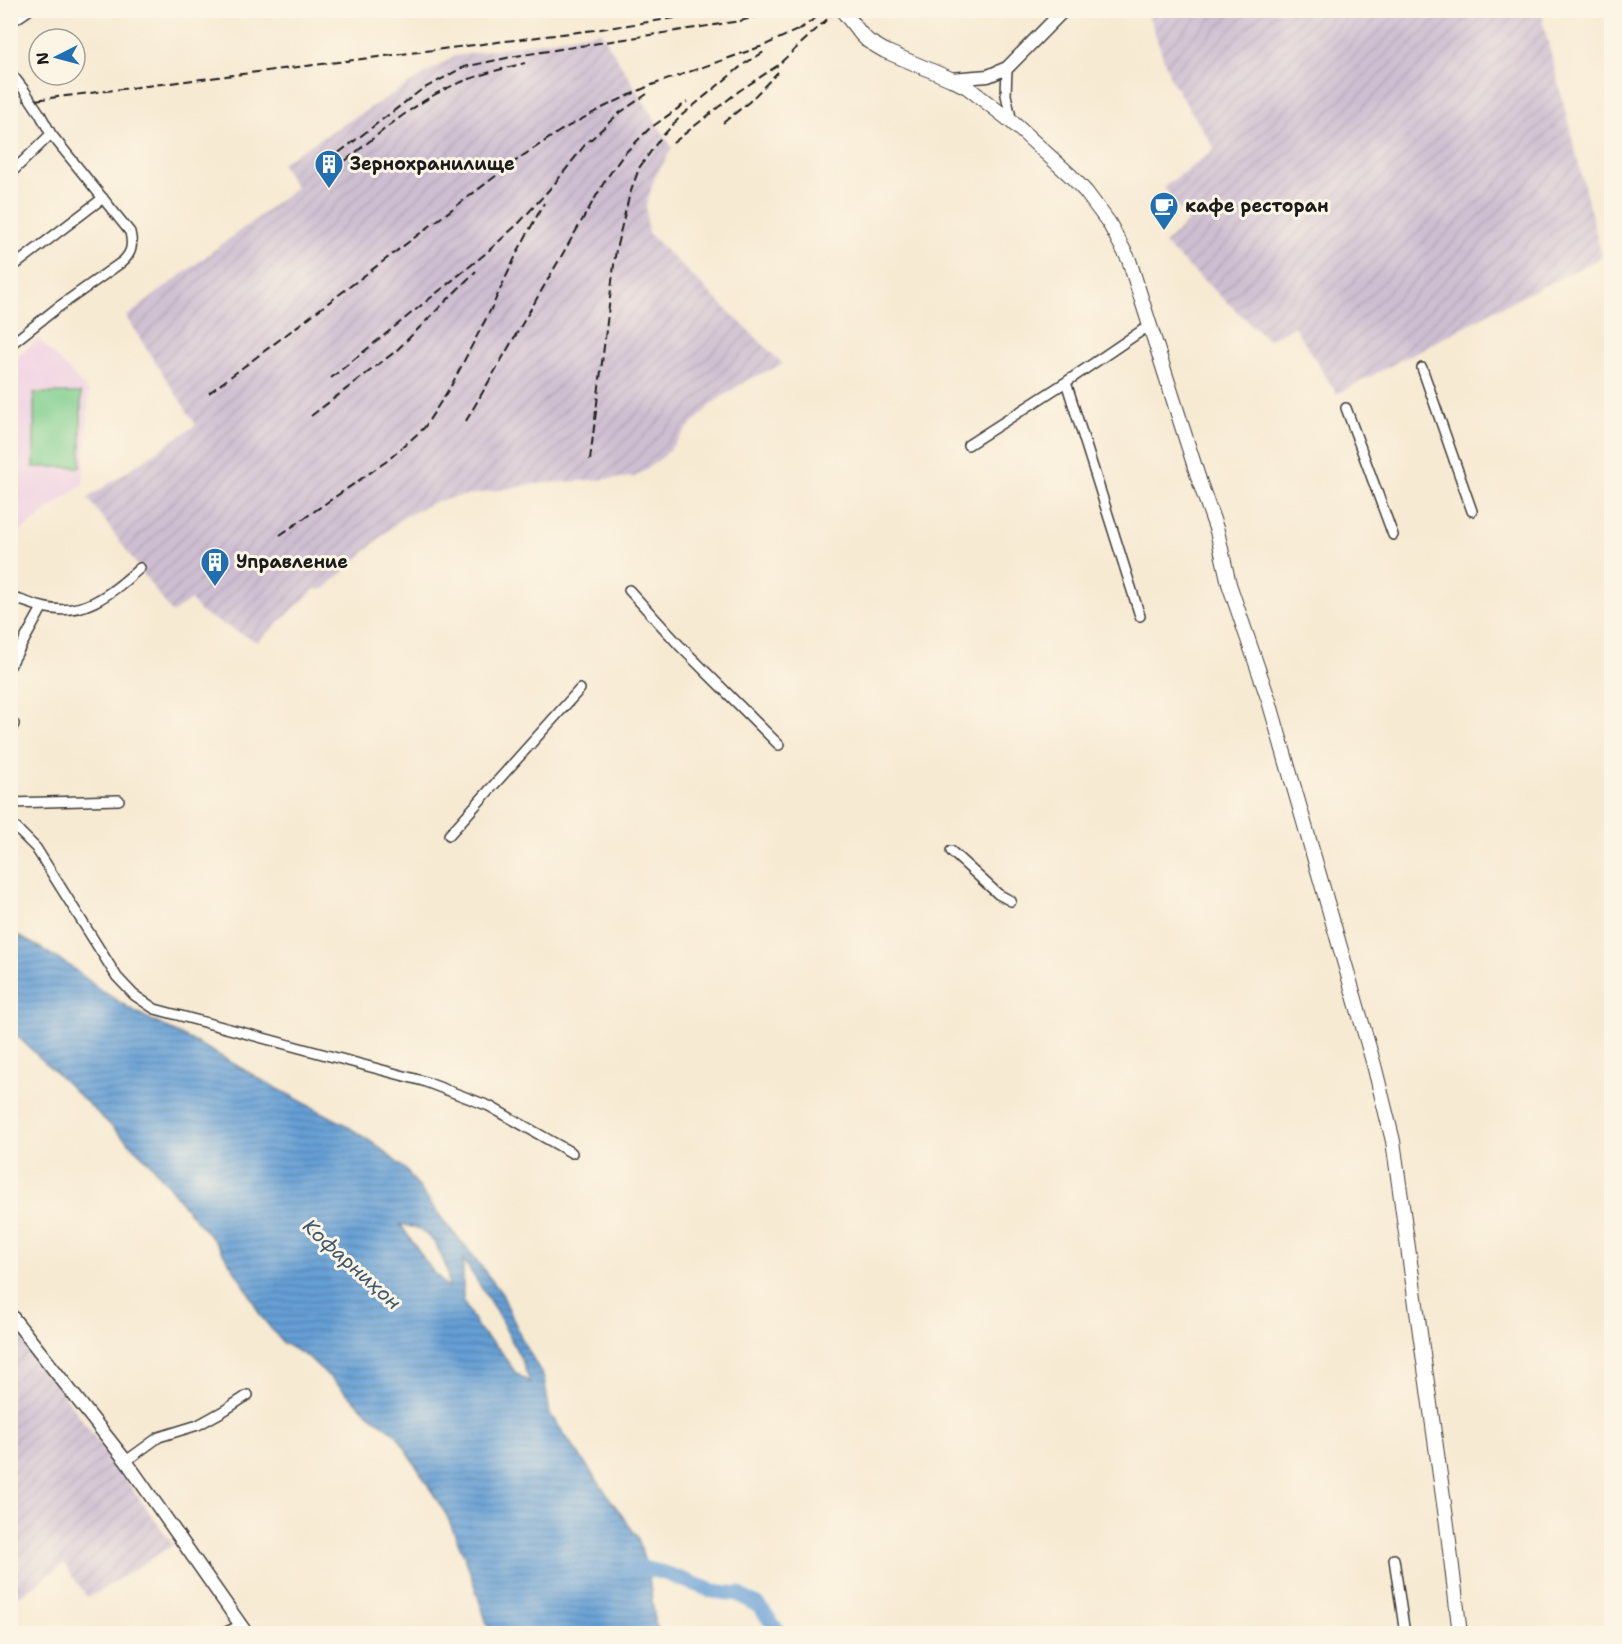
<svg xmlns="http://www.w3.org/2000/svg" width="1622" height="1644" font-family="'Shantell Sans',sans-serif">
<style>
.built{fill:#f0d0e4}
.industrial{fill:url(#industrial-furrows)}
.green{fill:#80cf8f;stroke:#4e7656;stroke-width:1.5}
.water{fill:url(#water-rules);stroke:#405e78;stroke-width:1.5;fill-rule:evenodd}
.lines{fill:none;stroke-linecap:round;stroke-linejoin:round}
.river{stroke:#659fd5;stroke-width:15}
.minor-casing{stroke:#3d3b37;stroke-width:12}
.tertiary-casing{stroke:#3d3b37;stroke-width:15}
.secondary-casing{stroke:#3d3b37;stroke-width:16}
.minor{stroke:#fff;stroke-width:9}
.tertiary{stroke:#fff;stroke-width:12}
.secondary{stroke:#fff;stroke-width:14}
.rail{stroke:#1c1c1c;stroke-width:2;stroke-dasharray:9 4.5;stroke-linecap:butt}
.minor-bridge-casing{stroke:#3d3b37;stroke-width:12;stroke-linecap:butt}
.minor-bridge{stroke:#fff;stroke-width:9}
.labels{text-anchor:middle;stroke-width:6;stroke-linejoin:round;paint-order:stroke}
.poi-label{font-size:18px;font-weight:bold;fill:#1c1c1c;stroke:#fcf5e5;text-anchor:start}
.water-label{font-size:20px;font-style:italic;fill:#3d576f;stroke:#fcf5e5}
</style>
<defs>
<pattern id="industrial-furrows" width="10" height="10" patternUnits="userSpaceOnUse" patternTransform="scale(1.5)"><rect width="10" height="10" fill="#cebed1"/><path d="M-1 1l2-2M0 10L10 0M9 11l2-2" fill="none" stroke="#b0a3b3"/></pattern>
<pattern id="water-rules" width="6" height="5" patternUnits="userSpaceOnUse" patternTransform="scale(1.5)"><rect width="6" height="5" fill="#659fd5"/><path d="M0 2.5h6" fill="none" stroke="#5281ac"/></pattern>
</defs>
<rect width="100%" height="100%" fill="#fcf5e5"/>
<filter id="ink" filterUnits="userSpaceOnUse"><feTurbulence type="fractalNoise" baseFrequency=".0167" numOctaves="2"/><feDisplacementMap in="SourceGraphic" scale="12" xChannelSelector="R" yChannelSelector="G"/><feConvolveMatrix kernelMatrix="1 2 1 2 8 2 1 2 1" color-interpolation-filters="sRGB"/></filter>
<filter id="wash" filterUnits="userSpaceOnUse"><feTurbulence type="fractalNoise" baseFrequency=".008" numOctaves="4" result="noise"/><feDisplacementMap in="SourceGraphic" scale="24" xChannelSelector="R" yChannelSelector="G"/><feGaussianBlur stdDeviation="1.35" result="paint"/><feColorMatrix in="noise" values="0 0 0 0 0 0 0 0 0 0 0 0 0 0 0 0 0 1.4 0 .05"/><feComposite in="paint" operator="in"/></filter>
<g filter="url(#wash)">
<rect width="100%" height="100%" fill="#f7ead3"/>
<path class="built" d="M39 339 89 392 83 484 11 538V361Z"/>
<path class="industrial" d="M1147 11H1542L1543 22 1602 257 1501 307 1337 394 1294 326 1268 340 1164 244 1188 222 1164 187 1215 149 1171 80Z
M601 32 672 148 654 179 646 205 648 233 783 364 747 380 714 402 689 427 663 457 635 477 534 484 457 497 434 502 418 510 401 519 324 589 314 590 257 642 200 612 191 600 172 613 88 498 196 425 126 317 296 188 281 163 454 56Z
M19 1333 173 1545 88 1598 64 1564 17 1597 11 1594 10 1339Z"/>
<path class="green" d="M34 393H81V467H34Z"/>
<path class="water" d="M11 932 37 946 70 966 102 991 132 1010 210 1050 265 1082 344 1124 379 1147 407 1171 443 1220 474 1257 502 1294 522 1339 544 1378 550 1414 638 1538 649 1577 655 1622 660 1633H490L467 1563 447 1516 397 1435 369 1414 308 1357 283 1343 260 1315 248 1291 218 1245 190 1213 151 1164 11 1030ZM400 1224 420 1229 436 1244 447 1269 449 1289 431 1269ZM463 1259 498 1314 523 1363 530 1383 515 1372 500 1350 480 1331 463 1301Z"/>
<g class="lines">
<path class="river" d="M627 1571 639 1567 665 1573 713 1591 738 1594 760 1607 780 1634"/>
</g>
</g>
<g filter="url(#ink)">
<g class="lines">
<g class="minor-casing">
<path id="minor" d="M10 23 29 10
M1007 68 1006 95 1012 122
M10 72 24 90
M10 174 51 134 40 114
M10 269 103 198
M10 345 57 308 122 262C132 253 133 245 130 232L51 134
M1422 368 1472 511
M1066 382 1150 325
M1346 408 1393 535
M968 445 1066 382 1140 616
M629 590 679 645 779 745
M10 598C22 599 31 605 42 607 84 618 110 594 140 568
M10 666 42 608
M10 732 14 724
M10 803 119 800
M10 825 16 828 36 848 117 977 134 995 155 1009 423 1081 489 1106 572 1153
M449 835 580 689
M951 851 998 894 1011 901
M126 1461 159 1437 198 1425 225 1410 248 1395
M1394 1559 1405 1634
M222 1634 241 1625"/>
</g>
<g class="tertiary-casing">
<path id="tertiary" d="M951 79 988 76 1007 68 1064 10
M10 1314 126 1461 247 1634"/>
</g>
<g class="secondary-casing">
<path id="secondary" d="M842 10 861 34 868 41 885 51 951 79 967 87 1012 122 1071 176 1086 192 1109 223 1129 260 1200 483 1217 531 1229 584 1269 701 1374 1065 1393 1141 1447 1525 1460 1634"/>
</g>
<use href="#minor" class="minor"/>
<use href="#tertiary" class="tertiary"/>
<use href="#secondary" class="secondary"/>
<path class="rail" d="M797 31 827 10
M10 103 594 30 728 10
M723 123 749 102 778 72
M673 143 739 91 777 66 837 10
M328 161 421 90 464 67 516 56 740 21 784 10
M335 169C367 144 399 115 434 95 462 79 494 71 525 63
M331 378 485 254 519 223 556 182 584 146 618 114 647 94
M209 393 521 157 560 131 602 108 649 86 763 46 804 27
M311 416 396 351 476 271
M466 421 606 179 624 154 649 129 687 102
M590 460 616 249 629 197 639 168 659 140 682 115 744 64 764 52
M280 535 387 461 424 428 451 386 492 307 519 249 544 203"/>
<g class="minor-bridge-casing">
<path id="minor-bridge" d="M24 90 40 114"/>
</g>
<use href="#minor-bridge" class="minor-bridge"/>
</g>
</g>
<defs>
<g id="building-pin" transform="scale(1.5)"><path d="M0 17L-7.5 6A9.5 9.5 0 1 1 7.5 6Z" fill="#1f6fb2" stroke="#fcf5e5"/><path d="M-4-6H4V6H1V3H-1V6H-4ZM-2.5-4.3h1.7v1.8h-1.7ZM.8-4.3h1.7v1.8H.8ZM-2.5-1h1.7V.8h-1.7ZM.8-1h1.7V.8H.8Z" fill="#fff"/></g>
<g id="cafe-pin" transform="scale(1.5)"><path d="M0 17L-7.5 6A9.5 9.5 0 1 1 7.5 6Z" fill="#1f6fb2" stroke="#fcf5e5"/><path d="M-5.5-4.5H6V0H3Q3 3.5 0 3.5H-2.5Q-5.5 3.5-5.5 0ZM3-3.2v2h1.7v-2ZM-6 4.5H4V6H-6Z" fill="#fff"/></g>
</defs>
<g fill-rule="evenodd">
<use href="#building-pin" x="329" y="164"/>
<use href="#cafe-pin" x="1164" y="206"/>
<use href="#building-pin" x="215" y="562"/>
</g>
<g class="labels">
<g class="poi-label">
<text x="350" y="170">Зернохранилище</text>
<text x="1185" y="212">кафе ресторан</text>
<text x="236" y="568">Управление</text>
</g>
<g class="water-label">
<text transform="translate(352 1264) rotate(42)" y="7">Кофарниҳон</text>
</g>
</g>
<rect width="1622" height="1644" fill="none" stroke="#fcf5e5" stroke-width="36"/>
<g transform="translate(57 57) rotate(264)"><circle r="28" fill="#fcf5e5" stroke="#a29e95" stroke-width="1.5"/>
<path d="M0-4.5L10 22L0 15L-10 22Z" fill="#1f6fb2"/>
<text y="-9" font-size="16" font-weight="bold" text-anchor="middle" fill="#1c1c1c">N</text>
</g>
</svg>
